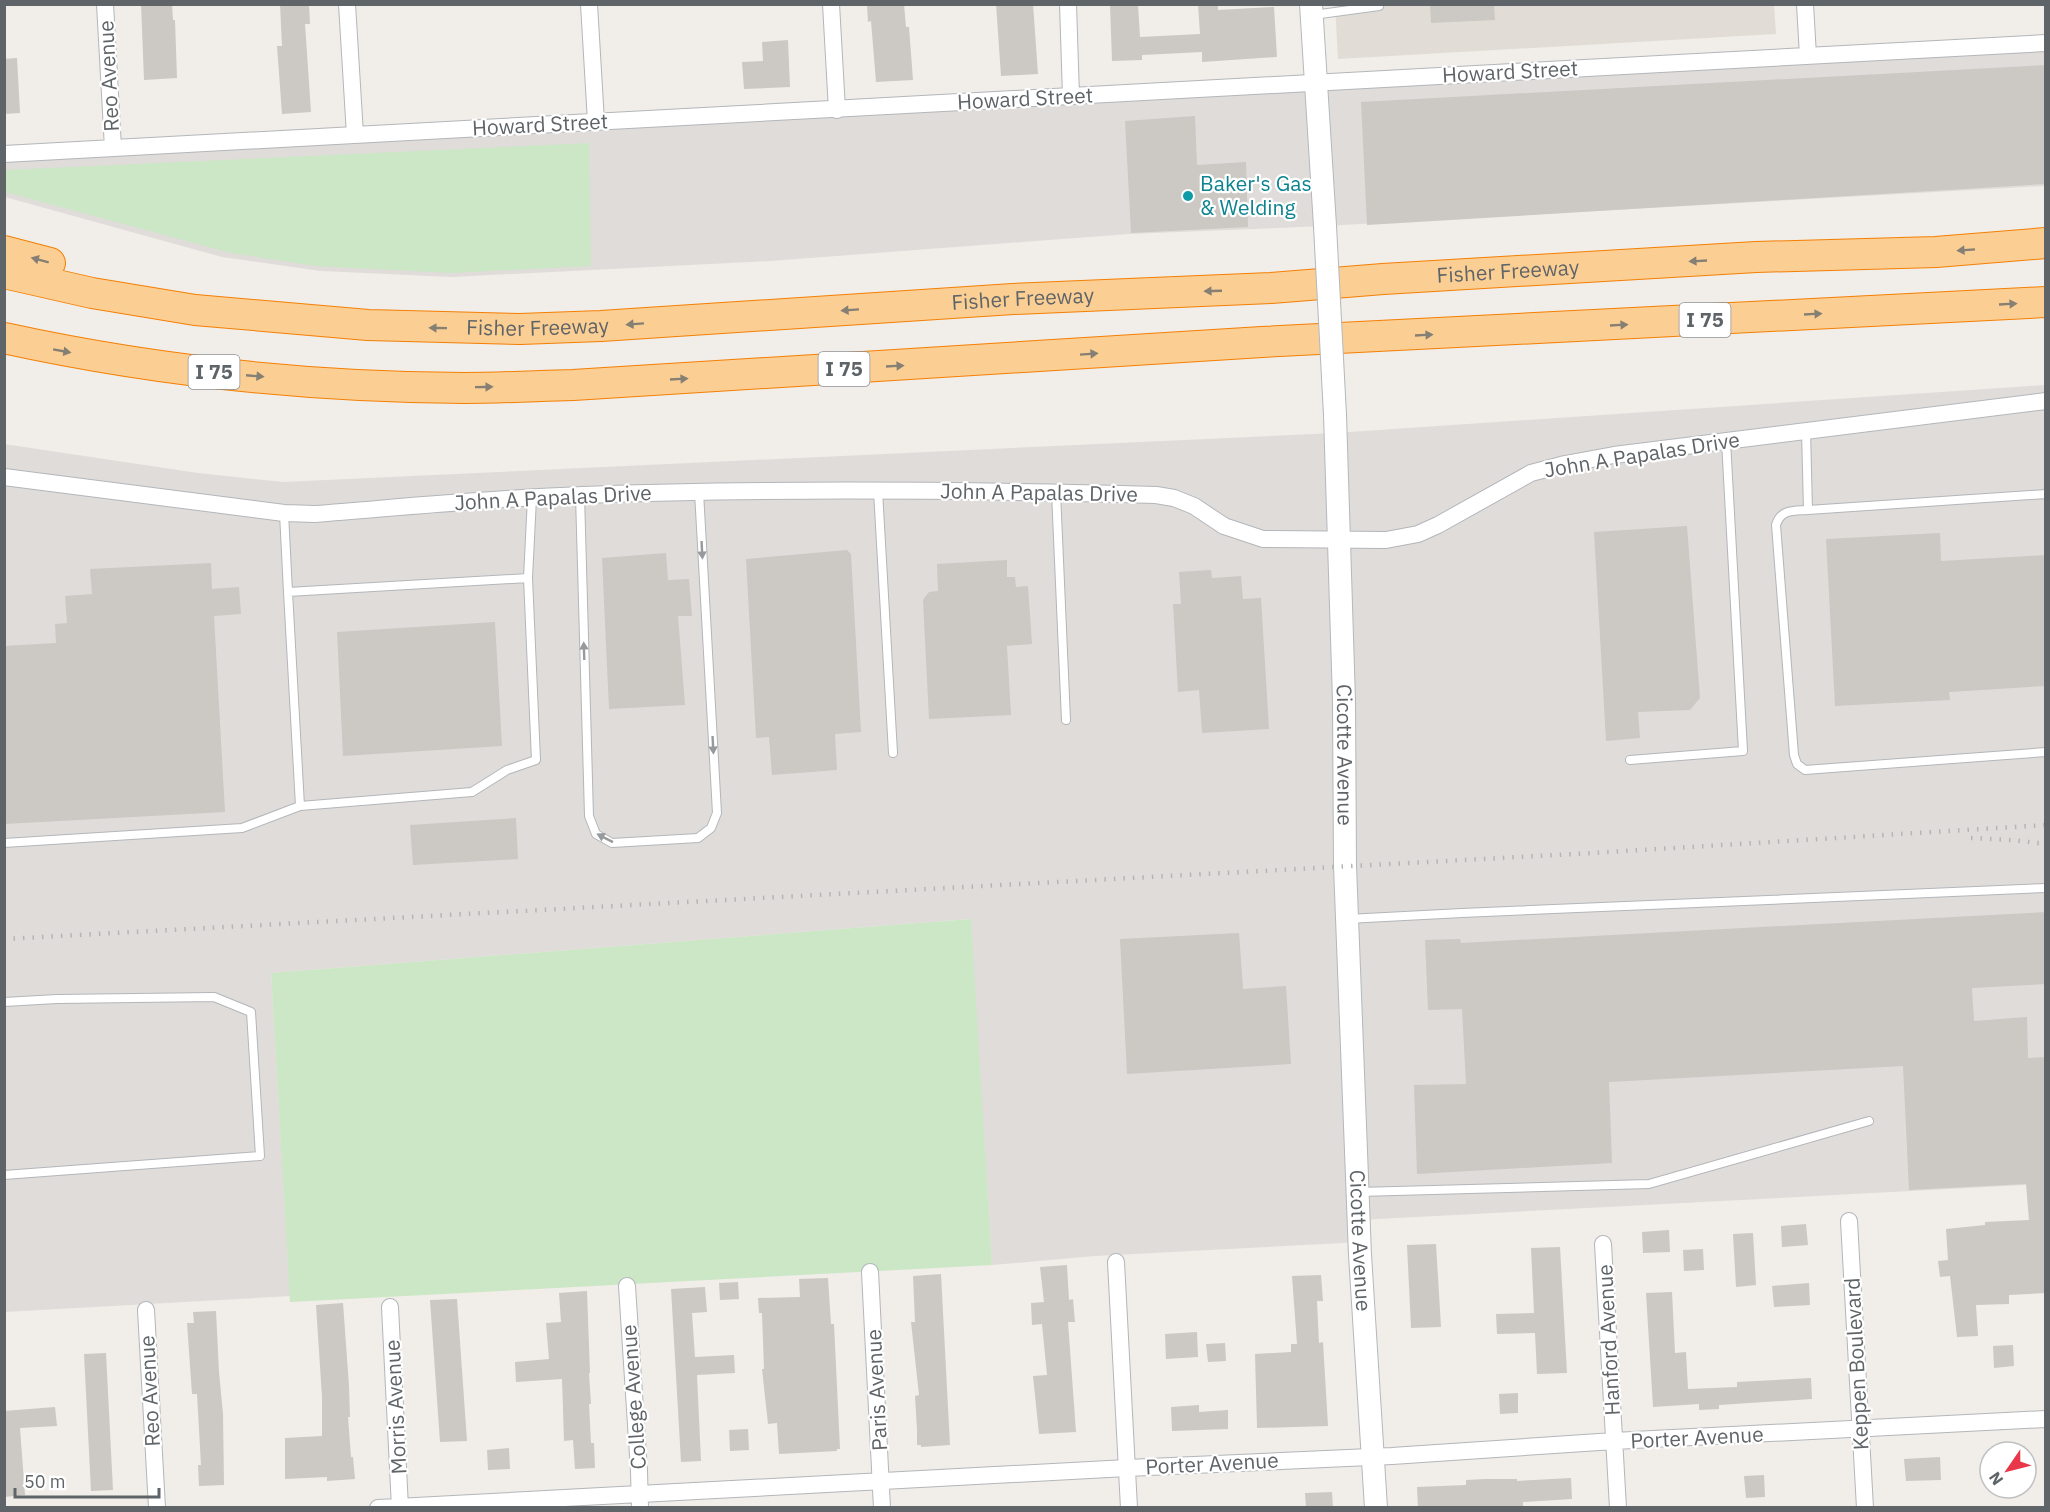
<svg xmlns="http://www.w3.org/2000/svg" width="2050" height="1512" font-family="'IBM Plex Sans',sans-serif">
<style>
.industrial{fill:#e0dcda}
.education{fill:#e1ddd6}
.green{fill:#cbe7c5}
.building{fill:#ccc8c4}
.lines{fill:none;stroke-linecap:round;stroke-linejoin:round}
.lane-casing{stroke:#b3b6ba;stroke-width:10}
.street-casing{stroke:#b3b6ba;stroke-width:18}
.secondary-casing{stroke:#b4b8bc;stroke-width:24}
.highway-casing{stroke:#f47f04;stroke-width:32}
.lane{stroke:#fff;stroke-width:8}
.street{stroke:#fff;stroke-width:16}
.secondary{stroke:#fff;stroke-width:22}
.highway{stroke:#fbcf94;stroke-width:30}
.rail{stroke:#b4b5b6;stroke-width:4.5;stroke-dasharray:1.5 8;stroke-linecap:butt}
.secondary-bridge-casing{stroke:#b4b8bc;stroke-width:24;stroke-linecap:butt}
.secondary-bridge{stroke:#fff;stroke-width:22}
.oneway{fill:#867f73}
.oneway2{fill:#979a9d}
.culture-dot{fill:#0f9aa8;stroke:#fff;stroke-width:2}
.labels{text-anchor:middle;stroke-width:4.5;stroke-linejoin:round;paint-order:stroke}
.shield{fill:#fff;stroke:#8f9295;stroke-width:1.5}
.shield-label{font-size:20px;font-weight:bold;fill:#5f6468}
.street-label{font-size:21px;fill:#5f6468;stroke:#fff}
.culture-label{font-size:21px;fill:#0d838f;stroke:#fff;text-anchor:start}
</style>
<rect width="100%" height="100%" fill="#f1ede8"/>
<path class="industrial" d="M2045 43V186L1325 226 1129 234 770 261 452 277 321 271 222 257 5 197V154Z
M2045 385V1184L1359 1220 1360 1242 1095 1256 992 1265 970 919 271 973 290 1296 5 1312 4 444 198 473 283 482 1335 433Z"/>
<path class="education" d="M1335 5H1774L1776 34 1338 59Z"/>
<path class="green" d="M589 143 591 266 451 273 315 266 231 253 5 192V170Z
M971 919 992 1265 290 1302 271 973Z"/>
<path class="building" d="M141 4H172L173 20H175L177 78 144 80Z
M280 4H309L310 24H305L311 112 282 114 277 46H282Z
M867 4H904L906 27H909L913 80 876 82 871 21 868 22Z
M996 4H1033L1038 74 1001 76Z
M1110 4H1138L1140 37 1200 34 1198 4H1218V10L1274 7 1277 57 1202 62V52L1142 55V60L1112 61Z
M1430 4H1494L1495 20 1431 23Z
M788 40 790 87 744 89 742 62 763 61 762 42Z
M17 58 20 113 4 114V59Z
M2046 65V184L1367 225 1361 102Z
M1195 116 1197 165 1246 162 1248 227 1131 233 1125 121Z
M1687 526 1700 698 1690 710 1638 712 1640 738 1606 741 1594 532Z
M1940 533 1941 561 2046 555V686L1949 692 1950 700 1835 706 1826 539Z
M847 550 851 554 861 732 835 734 837 770 772 775 769 737 756 738 746 559Z
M666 553 668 580 689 579 692 616H678L685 705 609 709 602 558Z
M1007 560V577H1015L1016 587 1028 586 1032 644 1007 646 1011 715 929 719 923 600 929 592 938 591 937 564Z
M211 563 212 589 239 587 241 614 214 616 225 812 5 824 4 646 56 643 55 624 67 623 65 596 92 594 90 569Z
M1211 570 1212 578 1241 576 1243 599 1261 598 1269 729 1202 733 1199 690 1178 692 1173 604H1181L1179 572Z
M495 622 502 746 343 756 337 632Z
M516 818 518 859 413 865 410 825Z
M2046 912V984L1972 988 1974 1021 2027 1017 2028 1058 2046 1057V1293L2009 1295V1304L1976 1305 1978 1336 1957 1337 1950 1276 1940 1277 1938 1261 1948 1260 1946 1229 1985 1225V1222L2029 1220 2026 1184 1909 1190 1903 1066 1609 1082 1612 1163 1417 1174 1414 1085 1466 1084 1462 1009 1428 1010 1425 940 1460 939 1461 943Z
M1239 933 1243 989 1286 986 1291 1064 1127 1074 1120 939Z
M1806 1224 1808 1245 1782 1247 1781 1226Z
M1669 1230 1670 1252 1643 1253 1642 1232Z
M1753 1233 1756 1285 1736 1287 1733 1234Z
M1436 1244 1441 1327 1411 1328 1407 1245Z
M1560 1247 1567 1373 1537 1374 1535 1333 1497 1334 1496 1314 1534 1313 1531 1248Z
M1703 1249 1704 1270 1684 1271 1683 1250Z
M1067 1265 1069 1300 1073 1299 1075 1322H1068L1076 1432 1039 1434 1033 1376 1047 1375 1042 1324 1032 1325 1031 1303 1044 1302 1040 1267Z
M941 1274 950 1445 921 1447V1445H917V1430L915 1396 919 1395 911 1322H915L913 1276Z
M1321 1275 1323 1301H1317L1319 1343 1323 1342 1328 1426 1257 1428 1255 1354 1291 1352V1344H1297L1292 1276Z
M828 1278 831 1324H834L840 1449H837V1451L779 1454 777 1423 768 1424 762 1369H764L762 1313H759L758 1298 800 1297 799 1279Z
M738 1282 739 1299 720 1300 719 1283Z
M1809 1283 1810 1305 1774 1307 1772 1286Z
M705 1287 707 1312 692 1313 695 1357 734 1355 735 1373 697 1375 701 1461 681 1462 671 1289Z
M587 1291 590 1373H589L591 1404H589L591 1443H594L595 1468 575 1469 573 1440 564 1441 562 1379 516 1382 515 1362 549 1359 546 1323 561 1322 559 1293Z
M1672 1292 1675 1353 1686 1352 1688 1389 1737 1387V1382L1811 1378 1812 1399 1719 1405V1409L1699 1410V1404L1653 1407 1646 1293Z
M457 1299 467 1441 440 1442 430 1300Z
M343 1303 349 1386 350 1417H348L351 1457H353L355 1479 327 1481V1477L285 1479V1438L322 1436V1397L316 1305Z
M216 1311 219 1372 223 1414 224 1485 199 1486 198 1465H201L197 1394H192L187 1323H194L193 1312Z
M1197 1332 1198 1357 1166 1359 1165 1334Z
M1225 1343 1226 1361 1208 1362 1206 1344Z
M2013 1345 2014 1366 1994 1368 1993 1346Z
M106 1353 113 1490 91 1491 84 1354Z
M1518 1393V1413L1500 1414 1499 1394Z
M1199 1405V1412L1228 1410V1429L1172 1431 1171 1407Z
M55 1407 57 1426 20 1428 25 1495 4 1497V1411Z
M748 1429 749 1450 730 1451 729 1430Z
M509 1448 510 1469 488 1470 487 1450Z
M1940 1457 1941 1480 1906 1481 1904 1459Z
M1764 1475 1765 1497 1746 1498 1744 1476Z
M1571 1478 1572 1499 1523 1502V1508H1418L1417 1487 1466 1485V1480L1485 1479H1517V1481Z
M1332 1492 1333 1508H1306L1305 1493Z"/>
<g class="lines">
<g class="lane-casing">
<path id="lane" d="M1313 15 1379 6V4
M1806 431 1808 510C1793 511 1781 509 1776 525L1794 755 1797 764 1805 770 2046 752
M878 491 893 753
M1056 492 1066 720
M580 495 589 816 596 834 612 843 698 838 711 828 717 813 699 492
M1808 510 2046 494
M284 513 288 592 528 578
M288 592 300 806 472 792 507 770 536 760 528 578 532 498
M1630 760 1743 751 1726 441
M4 843 242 828 300 806
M1347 919 1462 913 2046 888
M4 1002 57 999 214 997 251 1012 260 1156 4 1175
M1358 1192 1649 1184 1869 1121"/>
</g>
<g class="street-casing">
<path id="street" d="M105 4 113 148
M347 4 355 135
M589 4 596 122
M831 4 837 110
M1068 4 1071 96
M1805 4 1808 56
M4 154 2046 43
M4 477 284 513 315 514C404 507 494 498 583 495 773 488 965 490 1156 495L1174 498 1194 506 1224 526 1263 539 1386 540 1418 534 1438 525 1531 473 1565 464 1614 455 2046 401
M1849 1221 1865 1508
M1603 1244 1618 1508
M1116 1262 1129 1508
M870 1272 882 1508
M627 1286 639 1471 640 1508
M390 1307 400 1508
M146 1310 157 1508
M378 1508 1127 1468 1392 1456 1614 1441 2046 1419"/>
</g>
<g class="secondary-casing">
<g id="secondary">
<path d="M1311 4 1325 226"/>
<path id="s1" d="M1335 415 1344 701 1345 866 1360 1255 1376 1508"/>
</g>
</g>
<g class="highway-casing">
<g id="highway">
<path d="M4 251 50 263"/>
<path id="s2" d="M4 273 92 293 195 310 368 325 520 329 601 326 1013 299 1271 288 1383 279 1756 257 1936 252 2046 243"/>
<path d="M4 338C155 371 310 387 464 388 500 388 536 386 573 385L1262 342 2046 302"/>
</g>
</g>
<use href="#lane" class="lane"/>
<use href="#street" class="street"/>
<use href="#secondary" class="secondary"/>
<use href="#highway" class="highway"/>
<path class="rail" d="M1971 838 2011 840 2046 844
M4 939 1593 853 2046 825"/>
<g class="secondary-bridge-casing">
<path id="secondary-bridge" d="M1325 226 1335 415"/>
</g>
<use href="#secondary-bridge" class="secondary-bridge"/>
</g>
<defs><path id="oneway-solid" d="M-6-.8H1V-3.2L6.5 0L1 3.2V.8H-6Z" transform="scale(1.5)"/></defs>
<g class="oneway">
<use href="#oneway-solid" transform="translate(1966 250) rotate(176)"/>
<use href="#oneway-solid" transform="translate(40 260) rotate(-165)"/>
<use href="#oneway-solid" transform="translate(1698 261) rotate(177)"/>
<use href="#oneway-solid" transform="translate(1213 291) rotate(178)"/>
<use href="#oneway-solid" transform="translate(2008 304) rotate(-3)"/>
<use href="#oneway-solid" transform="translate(850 310) rotate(176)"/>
<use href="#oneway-solid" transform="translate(1813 314) rotate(-3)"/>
<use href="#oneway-solid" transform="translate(635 324) rotate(176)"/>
<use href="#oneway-solid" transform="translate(1619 325) rotate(-3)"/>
<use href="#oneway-solid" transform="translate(438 328) rotate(-179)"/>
<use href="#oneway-solid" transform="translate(1424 335) rotate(-3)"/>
<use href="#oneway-solid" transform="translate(62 351) rotate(10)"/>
<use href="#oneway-solid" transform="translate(1089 354) rotate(-4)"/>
<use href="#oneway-solid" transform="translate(895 366) rotate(-3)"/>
<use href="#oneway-solid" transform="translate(255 376) rotate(5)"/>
<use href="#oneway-solid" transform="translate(679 379) rotate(-3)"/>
<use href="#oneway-solid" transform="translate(484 387) rotate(-1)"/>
</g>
<g class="oneway2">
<use href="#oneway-solid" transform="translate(702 550) rotate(87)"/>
<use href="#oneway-solid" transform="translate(584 651) rotate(-92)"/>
<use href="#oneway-solid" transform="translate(713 745) rotate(87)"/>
<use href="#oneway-solid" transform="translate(605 838) rotate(-153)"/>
</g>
<circle class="culture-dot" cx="1188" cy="196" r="6"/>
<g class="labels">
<g class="shield">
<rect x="1679.5" y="303" width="51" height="34" rx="4.5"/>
<rect x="818.5" y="352" width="51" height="34" rx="4.5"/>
<rect x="188.5" y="355" width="51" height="34" rx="4.5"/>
</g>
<g class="shield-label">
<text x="1705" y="327">I 75</text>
<text x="844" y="376">I 75</text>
<text x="214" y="379">I 75</text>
</g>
<g class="street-label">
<text transform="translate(1510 72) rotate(-3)" y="7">Howard Street</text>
<text transform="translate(109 76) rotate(-93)" y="7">Reo Avenue</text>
<text transform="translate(1025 99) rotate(-3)" y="7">Howard Street</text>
<text transform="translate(540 125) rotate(-3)" y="7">Howard Street</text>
<text dy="7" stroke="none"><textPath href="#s2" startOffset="1510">Fisher Freeway</textPath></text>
<text dy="7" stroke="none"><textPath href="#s2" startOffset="1024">Fisher Freeway</textPath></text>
<text dy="7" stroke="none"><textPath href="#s2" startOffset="538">Fisher Freeway</textPath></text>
<text transform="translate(1642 455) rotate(-9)" y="7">John A Papalas Drive</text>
<text transform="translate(1039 493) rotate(1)" y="7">John A Papalas Drive</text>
<text transform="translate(553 498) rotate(-3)" y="7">John A Papalas Drive</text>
<text dy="7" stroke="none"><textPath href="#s1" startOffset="340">Cicotte Avenue</textPath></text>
<text dy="7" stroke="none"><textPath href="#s1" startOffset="826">Cicotte Avenue</textPath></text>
<text transform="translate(1609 1340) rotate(-93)" y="7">Hanford Avenue</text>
<text transform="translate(1857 1364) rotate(-93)" y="7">Keppen Boulevard</text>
<text transform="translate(877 1390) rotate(-93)" y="7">Paris Avenue</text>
<text transform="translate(150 1391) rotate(-93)" y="7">Reo Avenue</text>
<text transform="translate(634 1397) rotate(-94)" y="7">College Avenue</text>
<text transform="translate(396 1407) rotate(-93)" y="7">Morris Avenue</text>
<text transform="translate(1697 1438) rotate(-3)" y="7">Porter Avenue</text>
<text transform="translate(1212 1464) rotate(-3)" y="7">Porter Avenue</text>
</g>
<g class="culture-label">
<text x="1200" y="191">Baker's Gas<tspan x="1200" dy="24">&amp; Welding</tspan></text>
</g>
</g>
<rect width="2050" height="1512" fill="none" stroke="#5f6468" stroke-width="12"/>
<g transform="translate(2008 1470) rotate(235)"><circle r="28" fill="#ffffff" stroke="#bfc1c3" stroke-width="1.5"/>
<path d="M0-4.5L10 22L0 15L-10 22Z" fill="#e73749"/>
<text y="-9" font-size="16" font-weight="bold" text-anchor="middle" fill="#5f6468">N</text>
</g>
<path d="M15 1488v9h144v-9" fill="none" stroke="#5f6468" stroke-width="3"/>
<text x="24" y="1488" font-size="18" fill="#5f6468" stroke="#ffffff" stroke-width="4.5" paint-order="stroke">50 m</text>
</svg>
